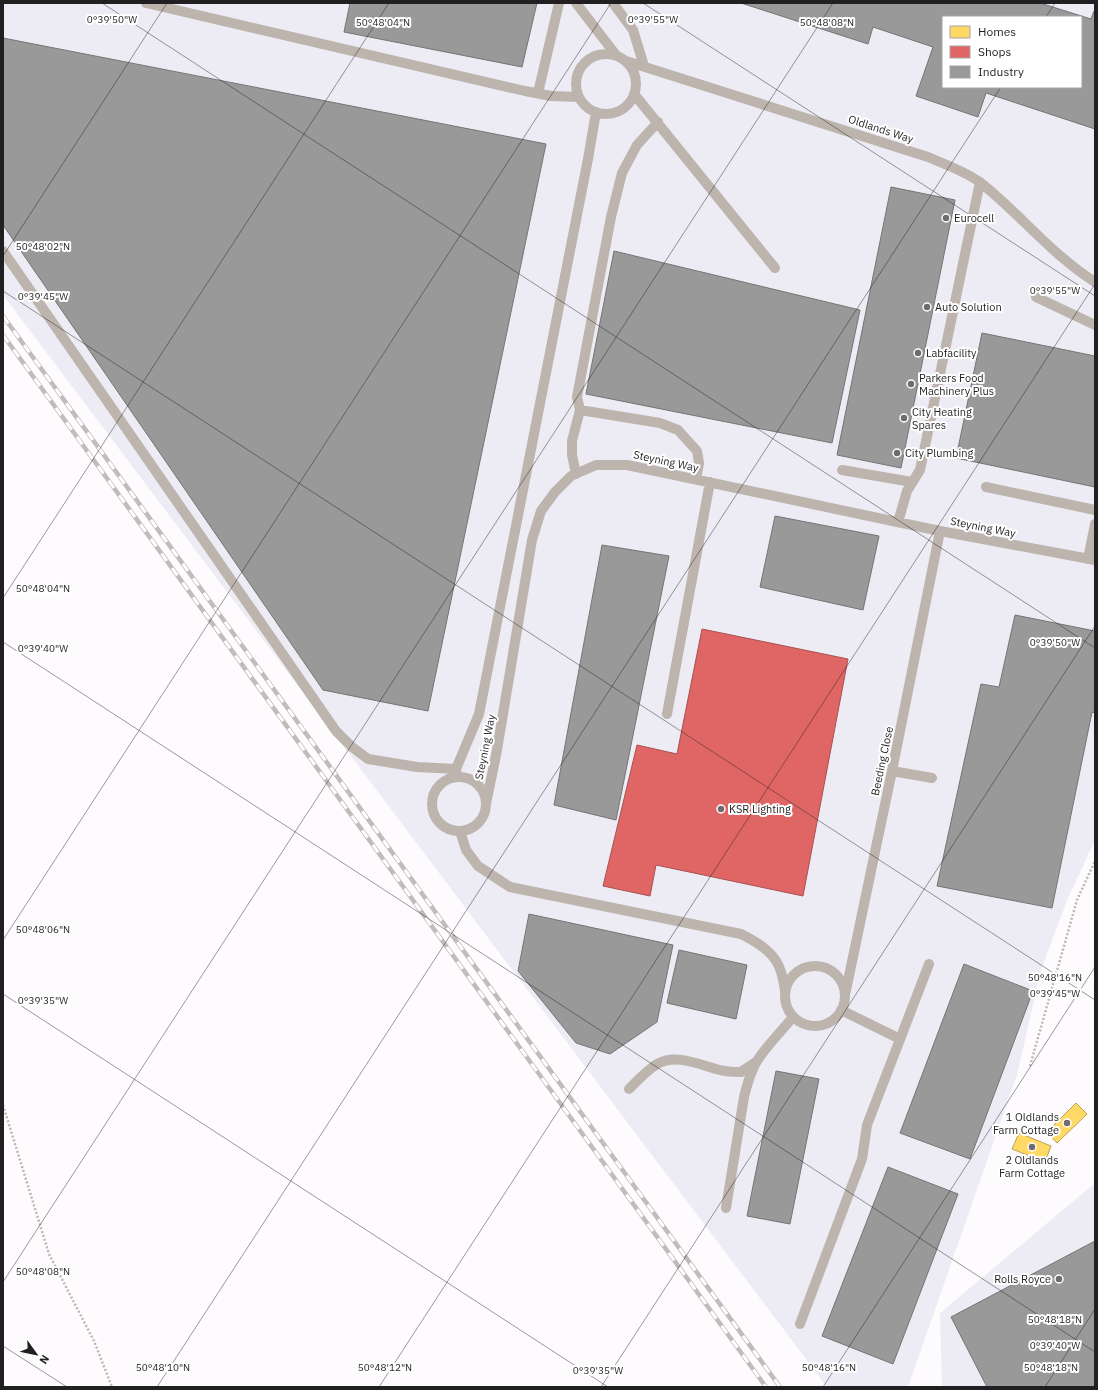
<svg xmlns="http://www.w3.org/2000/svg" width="1098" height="1390" font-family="'IBM Plex Sans',sans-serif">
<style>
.industrial{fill:#edecf4;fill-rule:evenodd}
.homes{fill:#ffd966;stroke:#bca151}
.shops{fill:#e06666;stroke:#a75151}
.industry{fill:#999;stroke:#757475;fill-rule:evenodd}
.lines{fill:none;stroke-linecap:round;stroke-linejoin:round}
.path{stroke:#bcb7b3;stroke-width:2.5;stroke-dasharray:2 2;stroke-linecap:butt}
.service{stroke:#bcb4ad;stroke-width:10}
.rail-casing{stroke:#c1bbba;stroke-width:4.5}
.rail{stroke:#fff;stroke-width:3;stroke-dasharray:9;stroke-linecap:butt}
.ticks{fill:none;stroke:#211f21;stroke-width:1;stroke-opacity:0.45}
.poi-dot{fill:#6e6c6e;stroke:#fff;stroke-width:1.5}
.labels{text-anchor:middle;stroke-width:4;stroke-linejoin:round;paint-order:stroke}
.street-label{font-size:11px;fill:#211f21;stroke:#fff}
.poi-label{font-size:11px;fill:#211f21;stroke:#fff;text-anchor:start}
.ticks-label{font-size:10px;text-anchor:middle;fill:#211f21;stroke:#fff;stroke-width:4;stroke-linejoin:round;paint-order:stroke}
</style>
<rect width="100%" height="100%" fill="#fdfbfe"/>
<path class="industrial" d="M3 3H1095V840L1068 898 1041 970 1017 1075 908 1387H827L3 295ZM943 17H1081V87H943Z
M1095 1183V1387H942L940 1313Z"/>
<path class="homes" d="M1076 1103 1087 1114 1057 1143 1047 1132Z
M1019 1133 1051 1146 1045 1162 1012 1149Z"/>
<path class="shops" d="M702 629 848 659 803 896 656 865 650 896 603 886 637 745 677 754Z"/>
<path class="industry" d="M350 3H537L522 67 344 32Z
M741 3H1040L1091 19 1094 11H1095V129L986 93 978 117 916 96 933 47 873 27 868 44ZM943 17H1081V87H943Z
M3 38 546 144 428 711 323 690 3 225Z
M891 187 955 200 901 468 837 455Z
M614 251 860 310 832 443 586 394Z
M982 333 1095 356V487L956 458Z
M775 516 879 536 863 610 760 587Z
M602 545 669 556 616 820 554 805Z
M1015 615 1095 631V713L1092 712 1052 908 937 886 981 684 999 687Z
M529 914 673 945 657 1022 610 1054 576 1043 518 971Z
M679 950 747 965 736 1019 667 1003Z
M964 964 1033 991 970 1159 900 1133Z
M776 1071 819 1079 790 1224 747 1216Z
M888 1167 958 1194 893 1364 822 1336Z
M1095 1241V1387H987L951 1317Z"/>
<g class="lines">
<path class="path" d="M1030 1066 1077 900 1095 861
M3 1105 49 1254 94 1341 112 1387"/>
<path class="service" d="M146 3 525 91 551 96 578 97
M576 3 616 55
M613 3 633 30 644 66
M576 84a30 30 0 1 1 60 0a30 30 0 1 1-60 0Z
M626 61 928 157C946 165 965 171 981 183 1020 214 1052 255 1095 282
M538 93 559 3
M634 94 775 268
M3 251 336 731 352 747 368 759 417 767 456 769
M1036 297 1095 325
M580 410 577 397 611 217 622 173 637 145 658 122
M842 470 912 482
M576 474 572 455V441L580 410 660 423 678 430 697 451 699 463 696 479
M986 487 1095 510
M898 522 907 491 920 470 980 182
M1088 559 1095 524
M667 714 710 482
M892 771 932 778
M457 777 456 769 479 714 588 159 596 112
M432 804a27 27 0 1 1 54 0a27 27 0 1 1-54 0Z
M486 804 497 750 532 540 541 511 555 492 571 476 596 465H627L940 531 1095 560
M460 831 466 850 478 866 510 887 741 934C757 942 776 953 781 972 783 978 784 984 785 991
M785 996a30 30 0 1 1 60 0a30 30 0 1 1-60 0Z
M845 995 892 771 940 531
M841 1010 900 1039
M629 1089C637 1081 646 1071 657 1064 676 1053 700 1065 720 1070 727 1072 734 1072 741 1072L756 1062
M726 1208 744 1097C747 1085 750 1072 757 1061 767 1045 781 1032 793 1017
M800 1324 862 1159 867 1125 929 964"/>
<g class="rail-casing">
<path id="rail" d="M3 316 780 1387
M3 335 766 1387"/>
</g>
<use href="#rail" class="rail"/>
</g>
<path class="ticks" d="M102 3 1095 648M643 3 1095 296M1046 17 1055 3M3 256 167 3M3 291 1095 1000M3 598 389 3M3 642 1095 1352M3 940 611 3M3 994 608 1387M3 1282 833 3M3 1346 67 1387M157 1387 1001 87M379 1387 1095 284M601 1387 1095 626M823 1387 1095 967M1045 1387 1095 1309"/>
<g class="poi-dot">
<circle cx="946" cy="218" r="4"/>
<circle cx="927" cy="307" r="4"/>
<circle cx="918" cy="353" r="4"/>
<circle cx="911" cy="384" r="4"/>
<circle cx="904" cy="418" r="4"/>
<circle cx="897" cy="453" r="4"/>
<circle cx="721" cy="809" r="4"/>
<circle cx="1067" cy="1123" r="4"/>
<circle cx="1032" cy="1147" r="4"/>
<circle cx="1059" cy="1279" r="4"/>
</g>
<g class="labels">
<g class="street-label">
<text transform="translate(881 129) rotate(18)" y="4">Oldlands Way</text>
<text transform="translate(666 461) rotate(12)" y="4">Steyning Way</text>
<text transform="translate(983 527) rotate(11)" y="4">Steyning Way</text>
<text transform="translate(485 747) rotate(-79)" y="4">Steyning Way</text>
<text transform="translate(882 761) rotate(-78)" y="4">Beeding Close</text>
</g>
<g class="poi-label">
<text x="954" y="222">Eurocell</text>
<text x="935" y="311">Auto Solution</text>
<text x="926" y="357">Labfacility</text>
<text x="919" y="382">Parkers Food<tspan x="919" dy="13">Machinery Plus</tspan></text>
<text x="912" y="416">City Heating<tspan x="912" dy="13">Spares</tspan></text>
<text x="905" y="457">City Plumbing</text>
<text x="729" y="813">KSR Lighting</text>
<text x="1059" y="1121" text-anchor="end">1 Oldlands<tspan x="1059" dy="13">Farm Cottage</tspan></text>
<text x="1032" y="1164" text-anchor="middle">2 Oldlands<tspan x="1032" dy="13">Farm Cottage</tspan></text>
<text x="1051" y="1283" text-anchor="end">Rolls Royce</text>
</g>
</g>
<g class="ticks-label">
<text x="112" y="23">0°39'50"W</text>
<text x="653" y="23">0°39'55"W</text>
<text x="383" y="26">50°48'04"N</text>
<text x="827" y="26">50°48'08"N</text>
<text x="43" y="250">50°48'02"N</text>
<text x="1055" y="294">0°39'55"W</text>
<text x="43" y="300">0°39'45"W</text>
<text x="43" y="592">50°48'04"N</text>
<text x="1055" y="646">0°39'50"W</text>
<text x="43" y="652">0°39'40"W</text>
<text x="43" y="933">50°48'06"N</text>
<text x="1055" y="981">50°48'16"N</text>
<text x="1055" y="997">0°39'45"W</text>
<text x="43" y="1004">0°39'35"W</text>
<text x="43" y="1275">50°48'08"N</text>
<text x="1055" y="1323">50°48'18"N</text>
<text x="1055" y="1349">0°39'40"W</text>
<text x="163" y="1371">50°48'10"N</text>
<text x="385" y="1371">50°48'12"N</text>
<text x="829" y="1371">50°48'16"N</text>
<text x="1051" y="1371">50°48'18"N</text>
<text x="598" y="1374">0°39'35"W</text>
</g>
<rect width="1098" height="1390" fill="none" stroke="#211f21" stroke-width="8"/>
<rect x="942" y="16" width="140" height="72" fill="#ffffff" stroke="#a6a5a6"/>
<rect x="950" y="26" width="20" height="12" fill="#ffd966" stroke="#a6a5a6"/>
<text x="978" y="36" font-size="12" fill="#211f21">Homes</text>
<rect x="950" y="46" width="20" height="12" fill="#e06666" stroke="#a6a5a6"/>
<text x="978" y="56" font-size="12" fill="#211f21">Shops</text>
<rect x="950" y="66" width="20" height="12" fill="#999999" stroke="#a6a5a6"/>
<text x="978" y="76" font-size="12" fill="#211f21">Industry</text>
<g transform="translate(36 1354) rotate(123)" stroke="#ffffff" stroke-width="3" paint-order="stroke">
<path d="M0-3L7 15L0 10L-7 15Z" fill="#211f21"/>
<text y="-6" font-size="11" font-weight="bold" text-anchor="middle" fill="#211f21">N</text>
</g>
</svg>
